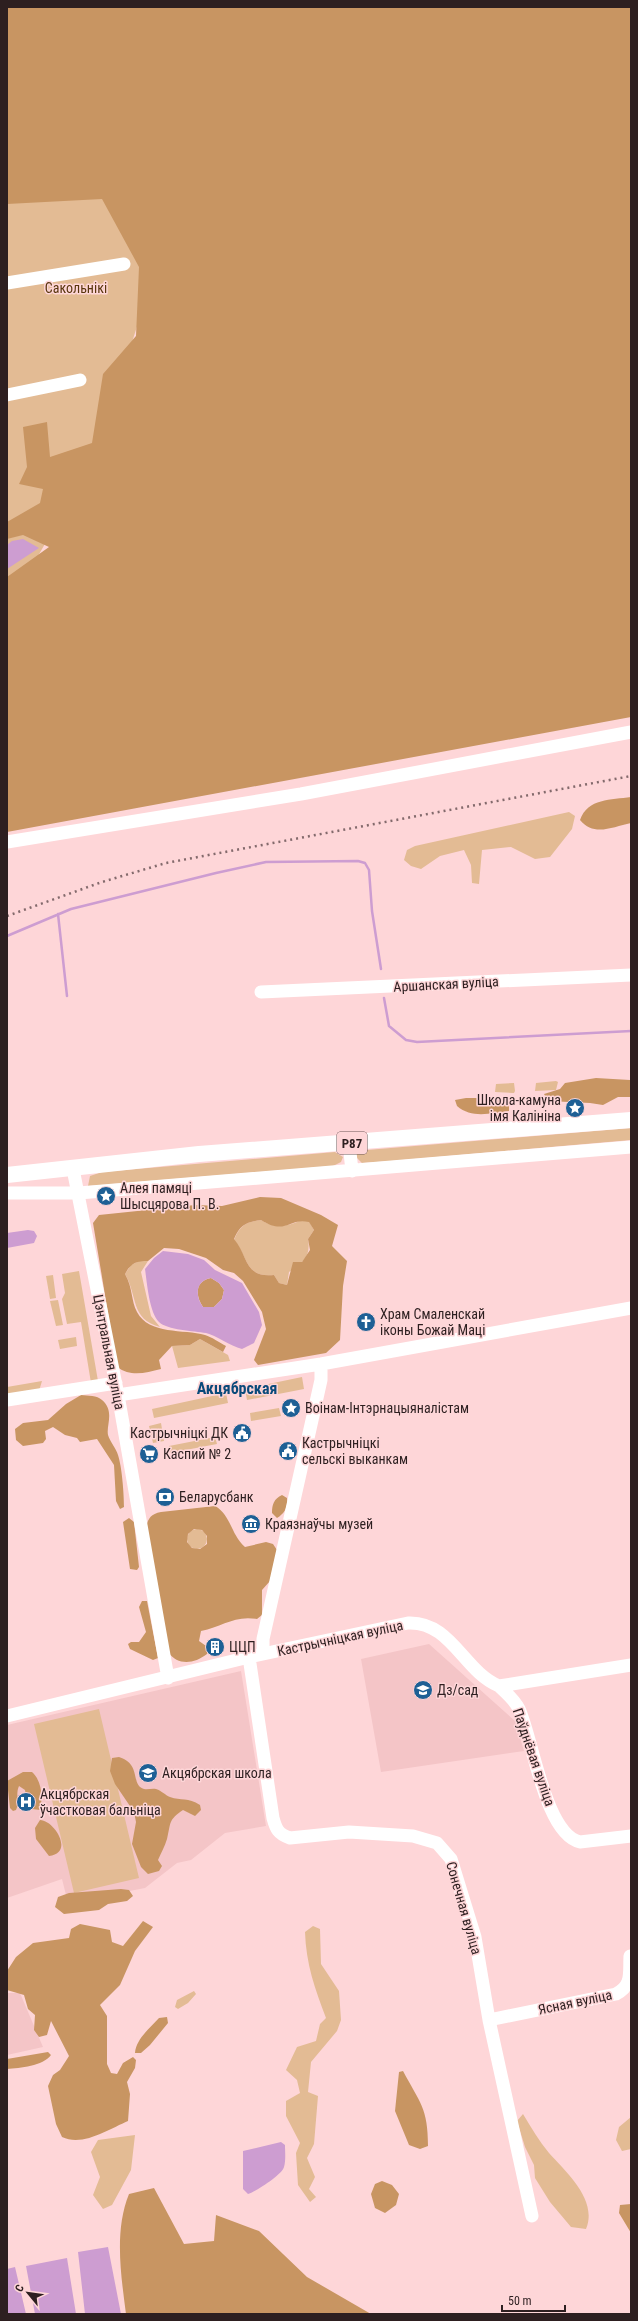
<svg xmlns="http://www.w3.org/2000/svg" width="638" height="2321" font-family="'Roboto Condensed',sans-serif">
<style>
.built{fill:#f4c5c7}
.green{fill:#e3bb94}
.forest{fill:#c89562;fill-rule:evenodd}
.water{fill:#cd9dd1;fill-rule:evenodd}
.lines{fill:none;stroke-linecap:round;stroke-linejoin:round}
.stream{stroke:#cd9dd1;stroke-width:2.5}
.minor{stroke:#fff;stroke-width:13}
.major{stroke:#fff;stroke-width:16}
.rail{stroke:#836a6c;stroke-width:2.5;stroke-dasharray:2 4;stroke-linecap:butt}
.labels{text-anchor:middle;stroke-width:3;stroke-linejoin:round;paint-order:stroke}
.shield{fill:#fed6d8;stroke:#6c5657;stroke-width:1}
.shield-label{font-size:13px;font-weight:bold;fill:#2d1f20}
.park-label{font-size:14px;fill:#58350c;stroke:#fed6d8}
.street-label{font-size:14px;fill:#2d1f20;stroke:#fed6d8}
.poi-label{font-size:14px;fill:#2d1f20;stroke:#fed6d8;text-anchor:start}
.quarter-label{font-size:16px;font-weight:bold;fill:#0a4a7a;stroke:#fed6d8}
</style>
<rect width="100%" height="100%" fill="#fed6d8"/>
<path class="built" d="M429 1644 515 1721 524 1751 381 1772 361 1659Z
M241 1671 266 1826 225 1833 191 1860 177 1863 145 1888 68 1903 62 1879 7 1898V1725Z
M7 1993H20L43 2047 7 2055Z"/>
<path class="green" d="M101 186 152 279 96 456 31 568 7 582V203Z
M569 812 575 816 572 829 550 857 535 859 511 847 482 850 479 884 472 883 471 865 464 850 440 856 421 869 411 866 404 860 407 850 415 846Z
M556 1081 558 1082 556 1090 535 1091 536 1083Z
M514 1083 515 1091 514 1093 495 1092 496 1084Z
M631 1128V1140L391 1161 362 1163 355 1156 360 1151 367 1150Z
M335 1152 343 1157 341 1162 333 1166 88 1186 90 1176 102 1172Z
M261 1220C273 1228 288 1227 301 1220L309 1221 314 1230 308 1239C311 1257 303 1262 289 1272L287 1285 279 1283 274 1275C244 1278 249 1257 234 1240 240 1225 246 1222 261 1220Z
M139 1261H148L141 1272 151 1316 160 1327C130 1319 138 1296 125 1274L131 1265Z
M79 1271 98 1381 91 1383 81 1322 67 1324 62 1299 65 1293 62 1274Z
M53 1275 56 1298 50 1299 46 1276Z
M58 1300 63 1325 56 1326 50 1301Z
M76 1337 77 1346 60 1349 58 1340Z
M200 1339 228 1355 230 1361 178 1368 172 1346 190 1345Z
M302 1377 304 1389 247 1400 245 1389Z
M42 1381 39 1391 7 1396V1387Z
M226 1393 228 1403 154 1418 152 1409Z
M279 1408 281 1416 251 1421 250 1413Z
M161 1423 164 1441 153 1443 149 1426Z
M215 1437 217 1444 170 1453 169 1446Z
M187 1539a10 10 0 1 1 20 0a10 10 0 1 1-20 0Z
M99 1709 139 1878 74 1893 34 1724Z
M313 1926 320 1929 321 1964 339 1991 341 2020 337 2031 311 2062 308 2092 318 2096 314 2144 307 2158 315 2177 309 2189 316 2197 310 2202 298 2185 296 2153 300 2143 286 2116V2101L300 2093 297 2080 286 2070 297 2047 316 2041 320 2024 326 2018C315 1989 306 1964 305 1932Z
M194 1991 196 1994 188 2003 178 2009 175 2007 177 2000Z
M523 2114C531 2127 539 2141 549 2153 567 2173 598 2200 586 2229L571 2227 550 2202 535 2178 534 2165 525 2147 517 2121Z
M631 2117V2149L622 2151 616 2140 619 2127Z
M135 2135 131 2170 112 2205 103 2209 93 2195 100 2177 91 2152 98 2140Z"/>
<path class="forest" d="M7 7H631V717L7 832V577L49 547 23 535 7 539V522L40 503 43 489 19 484 27 467 23 427 47 422 50 457 92 443 103 374 136 336 139 267 102 199 7 204Z
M631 797V823C612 827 594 837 580 820 588 798 611 800 631 797Z
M596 1078 630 1080 631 1097H618L603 1105 590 1103 548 1101 544 1094 560 1089 565 1083Z
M466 1098H493L504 1100 509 1104V1111C491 1113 472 1119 457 1106L455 1100Z
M260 1197 281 1198 321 1215 338 1225 332 1246 347 1261 343 1286 340 1340 326 1353 258 1365 254 1360 266 1329 262 1312 243 1281 234 1273 223 1270 206 1258 179 1249 164 1248 148 1261C136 1261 131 1263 125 1274 133 1288 131 1301 137 1312 149 1335 184 1329 205 1335 212 1337 220 1343 226 1346L223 1352 200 1339 190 1345 172 1346 159 1360 161 1369C145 1373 131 1377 117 1367L93 1223 99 1215 195 1205 222 1206ZM261 1220C286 1236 289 1217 309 1222L314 1230 308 1239 310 1250 302 1262H293L287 1285 279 1283 274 1275C244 1278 249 1257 234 1239 240 1225 246 1222 261 1220Z
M211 1278 219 1283 224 1290 222 1299 214 1307H203C195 1295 195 1281 211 1278Z
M81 1395C88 1396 97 1395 102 1400 115 1411 106 1425 108 1435 110 1442 116 1448 118 1455 122 1467 124 1494 124 1507L120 1509 116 1501 114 1465 97 1439 80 1442 77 1438 65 1435 53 1427 45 1431 46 1439 43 1443 23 1446 16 1440 15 1429 23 1423 48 1420 66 1404Z
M282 1495 287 1498C288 1507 285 1513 277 1518L272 1513C272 1504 274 1499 282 1495Z
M215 1506C231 1515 231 1535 245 1547L266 1542 273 1544 277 1550 270 1581 262 1590V1615L257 1619C234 1615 222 1627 201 1631L199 1641 209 1648 207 1654C194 1664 178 1666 168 1652L146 1528C148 1519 150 1514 161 1512ZM194 1529 202 1530 207 1536V1544L200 1549 192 1548 187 1542 188 1534Z
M129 1518 134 1522 139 1567 137 1570 130 1569 123 1522Z
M142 1601H147L158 1658 153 1660 130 1649 128 1644 131 1642H139L146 1632 139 1607Z
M119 1757C142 1764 130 1785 144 1789 148 1790 152 1788 156 1789 162 1791 165 1795 170 1797 181 1801 188 1797 200 1805L201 1810 195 1816 183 1810C168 1820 171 1823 167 1839 165 1846 161 1853 158 1860L162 1866 159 1871 148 1874 141 1867 132 1844 136 1822 134 1812 115 1784 110 1771 112 1758Z
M23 1772H32C42 1781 43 1797 40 1810L32 1809 27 1802 25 1790 19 1786C15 1795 20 1802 16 1810L13 1811 10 1808 7 1781Z
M40 1820C54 1820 75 1853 49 1856L36 1839 35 1828Z
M121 1889 129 1890 133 1896 127 1901 108 1904 99 1910 64 1914 55 1907 58 1897 69 1893Z
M143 1921 153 1927 135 1951 120 1985 100 2005 107 2016V2064L111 2073 117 2074 123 2063 133 2057 136 2060 135 2068 127 2082 130 2094 128 2121C109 2129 83 2147 62 2137L56 2124 48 2086 53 2075 60 2070 69 2056 51 2021 47 2035 39 2037 34 2030 35 2015 28 2009 24 1995 7 1990V1971L16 1957 33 1943 69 1938 71 1929 80 1924 110 1930 112 1942 123 1946Z
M167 2017 168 2023 150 2045 141 2053H135C136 2039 150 2028 159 2018Z
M48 2052 51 2055C43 2066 20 2068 7 2069V2059Z
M403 2071C420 2103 428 2108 428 2146L420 2149 409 2145 395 2111 399 2072Z
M382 2181 392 2185 399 2194 396 2205 385 2213 375 2208 371 2194 375 2184Z
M154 2188 184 2244 214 2241 216 2215 259 2231 307 2277 371 2314H126C121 2275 114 2231 129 2194Z
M631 2204V2233L619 2213 620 2205Z"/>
<path class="water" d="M23 539 39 548 7 569V545L12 541Z
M28 1230 34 1231 37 1236 34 1243 7 1248V1233Z
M163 1251 188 1254 204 1260 215 1270 242 1283 259 1312 262 1325 254 1343 242 1349C230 1346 216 1335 206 1333 194 1331 167 1330 159 1322 149 1312 147 1282 145 1269L154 1258ZM211 1278 219 1283 224 1290 222 1299 214 1307H203C195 1296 195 1281 211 1278Z
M281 2142 285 2145C285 2151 286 2160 284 2167 282 2175 255 2192 248 2194L243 2189V2151Z
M108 2247 121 2314H85L78 2252Z
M67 2258 76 2314H35L26 2266Z
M15 2267 26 2314H7V2269Z"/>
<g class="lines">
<path class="stream" d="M58 914 67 996
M7 936 71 909 216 873 266 862 358 861 365 863 369 870 372 911 381 969
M384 998 389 1026 406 1040 417 1042 631 1031"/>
<path class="minor" d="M7 283 124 264
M7 395 80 380
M7 842 301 794 631 732
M261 992 631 975
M349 1143 352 1171
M73 1169 118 1395 168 1678
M7 1193H79L631 1147
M118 1395 321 1364 631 1308
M7 1400 116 1383
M263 1654V1639L321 1380V1364
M249 1657 273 1818C276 1829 278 1834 290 1838L349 1832 413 1836 437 1843 451 1859 475 1937 489 2020 532 2216
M499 1686C506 1693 515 1700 519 1709 533 1740 545 1834 580 1842L631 1836
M7 1716 249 1657 408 1623C451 1621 464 1672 499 1686L631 1665
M489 2020 616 1994C633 1985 629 1973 630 1956"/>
<path class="major" d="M7 1175 199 1154 631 1120"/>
<path class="rail" d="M7 916 102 882 166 863 631 776"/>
</g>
<defs>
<g id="sight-disc" transform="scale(1)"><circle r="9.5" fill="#1e6095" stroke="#fed6d8"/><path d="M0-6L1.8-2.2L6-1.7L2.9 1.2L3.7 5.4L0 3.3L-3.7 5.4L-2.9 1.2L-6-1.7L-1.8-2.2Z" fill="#fff"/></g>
<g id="church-disc" transform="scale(1)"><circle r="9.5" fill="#1e6095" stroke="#fed6d8"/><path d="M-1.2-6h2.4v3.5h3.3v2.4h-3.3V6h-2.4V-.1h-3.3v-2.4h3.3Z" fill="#fff"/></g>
<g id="civic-disc" transform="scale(1)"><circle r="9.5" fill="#1e6095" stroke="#fed6d8"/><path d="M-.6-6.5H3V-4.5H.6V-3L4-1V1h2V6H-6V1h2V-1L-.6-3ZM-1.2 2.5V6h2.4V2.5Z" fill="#fff"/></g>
<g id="supermarket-disc" transform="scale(1)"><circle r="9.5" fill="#1e6095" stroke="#fed6d8"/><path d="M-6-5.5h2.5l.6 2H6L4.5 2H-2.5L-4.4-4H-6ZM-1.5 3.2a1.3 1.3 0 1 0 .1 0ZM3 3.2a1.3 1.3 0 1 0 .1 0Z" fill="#fff"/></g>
<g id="bank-disc" transform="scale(1)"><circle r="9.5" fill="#1e6095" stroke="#fed6d8"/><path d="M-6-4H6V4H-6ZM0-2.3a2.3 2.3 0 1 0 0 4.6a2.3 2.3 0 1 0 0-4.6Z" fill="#fff"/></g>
<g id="museum-disc" transform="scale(1)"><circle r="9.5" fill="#1e6095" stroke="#fed6d8"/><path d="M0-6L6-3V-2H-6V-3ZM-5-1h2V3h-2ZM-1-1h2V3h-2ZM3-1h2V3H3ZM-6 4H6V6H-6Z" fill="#fff"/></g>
<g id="building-disc" transform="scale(1)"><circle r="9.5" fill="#1e6095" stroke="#fed6d8"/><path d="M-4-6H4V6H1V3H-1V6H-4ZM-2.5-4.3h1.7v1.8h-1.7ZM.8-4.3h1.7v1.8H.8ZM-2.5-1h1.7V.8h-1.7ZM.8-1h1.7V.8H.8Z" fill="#fff"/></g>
<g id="school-disc" transform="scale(1)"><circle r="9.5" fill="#1e6095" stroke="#fed6d8"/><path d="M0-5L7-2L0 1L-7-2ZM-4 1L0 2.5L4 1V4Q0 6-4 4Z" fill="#fff"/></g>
<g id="hospital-disc" transform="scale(1)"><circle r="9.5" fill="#1e6095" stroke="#fed6d8"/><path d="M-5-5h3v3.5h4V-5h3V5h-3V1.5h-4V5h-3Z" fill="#fff"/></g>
</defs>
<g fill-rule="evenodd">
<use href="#sight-disc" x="575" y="1108"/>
<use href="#sight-disc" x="106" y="1196"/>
<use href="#church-disc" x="366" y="1322"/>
<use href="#sight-disc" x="291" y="1408"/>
<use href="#civic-disc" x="242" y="1433"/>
<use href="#civic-disc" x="288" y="1451"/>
<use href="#supermarket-disc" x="149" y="1454"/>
<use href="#bank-disc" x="165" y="1497"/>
<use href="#museum-disc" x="251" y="1524"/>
<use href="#building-disc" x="215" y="1647"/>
<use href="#school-disc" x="423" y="1690"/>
<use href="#school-disc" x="148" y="1773"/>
<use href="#hospital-disc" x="26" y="1802"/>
</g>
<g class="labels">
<rect class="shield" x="337" y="1132" width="30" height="22" rx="3"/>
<g class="shield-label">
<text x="352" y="1148">Р87</text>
</g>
<g class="park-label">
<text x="76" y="293">Сакольнікі</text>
</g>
<g class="street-label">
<text transform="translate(446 984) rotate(-3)" y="5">Аршанская вуліца</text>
<text transform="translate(109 1352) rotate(79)" y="5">Цэнтральная вуліца</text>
<text transform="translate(340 1638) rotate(-12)" y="5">Кастрычніцкая вуліца</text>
<text transform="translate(534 1757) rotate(71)" y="5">Паўднёвая вуліца</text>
<text transform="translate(464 1908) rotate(74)" y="5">Сонечная вуліца</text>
<text transform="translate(575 2002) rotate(-12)" y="5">Ясная вуліца</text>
</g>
<g class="poi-label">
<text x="561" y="1105" text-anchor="end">Школа-камуна<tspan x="561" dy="16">імя Калініна</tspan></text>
<text x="120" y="1193">Алея памяці<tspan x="120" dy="16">Шысцярова П. В.</tspan></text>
<text x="380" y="1319">Храм Смаленскай<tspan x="380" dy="16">іконы Божай Маці</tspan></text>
<text x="305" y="1413">Воінам-Інтэрнацыяналістам</text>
<text x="228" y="1438" text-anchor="end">Кастрычніцкі ДК</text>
<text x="302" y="1448">Кастрычніцкі<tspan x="302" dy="16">сельскі выканкам</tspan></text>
<text x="163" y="1459">Каспий № 2</text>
<text x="179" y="1502">Беларусбанк</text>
<text x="265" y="1529">Краязнаўчы музей</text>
<text x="229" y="1652">ЦЦП</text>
<text x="437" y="1695">Дз/сад</text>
<text x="162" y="1778">Акцябрская школа</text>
<text x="40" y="1799">Акцябрская<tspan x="40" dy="16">ўчастковая бальніца</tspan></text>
</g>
<g class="quarter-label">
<text x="237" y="1394">Акцябрская</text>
</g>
</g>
<rect width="638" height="2321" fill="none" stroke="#2d1f20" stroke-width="16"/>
<g transform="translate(28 2293) rotate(299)" stroke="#fed6d8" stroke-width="3" paint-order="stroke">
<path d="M0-3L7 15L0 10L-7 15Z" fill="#2d1f20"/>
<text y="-6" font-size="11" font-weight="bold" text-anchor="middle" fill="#2d1f20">С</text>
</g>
<path d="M502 2305v6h63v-6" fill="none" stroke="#2d1f20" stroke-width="2"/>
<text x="508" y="2305" font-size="12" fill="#2d1f20" stroke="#fed6d8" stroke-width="3" paint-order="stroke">50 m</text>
</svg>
